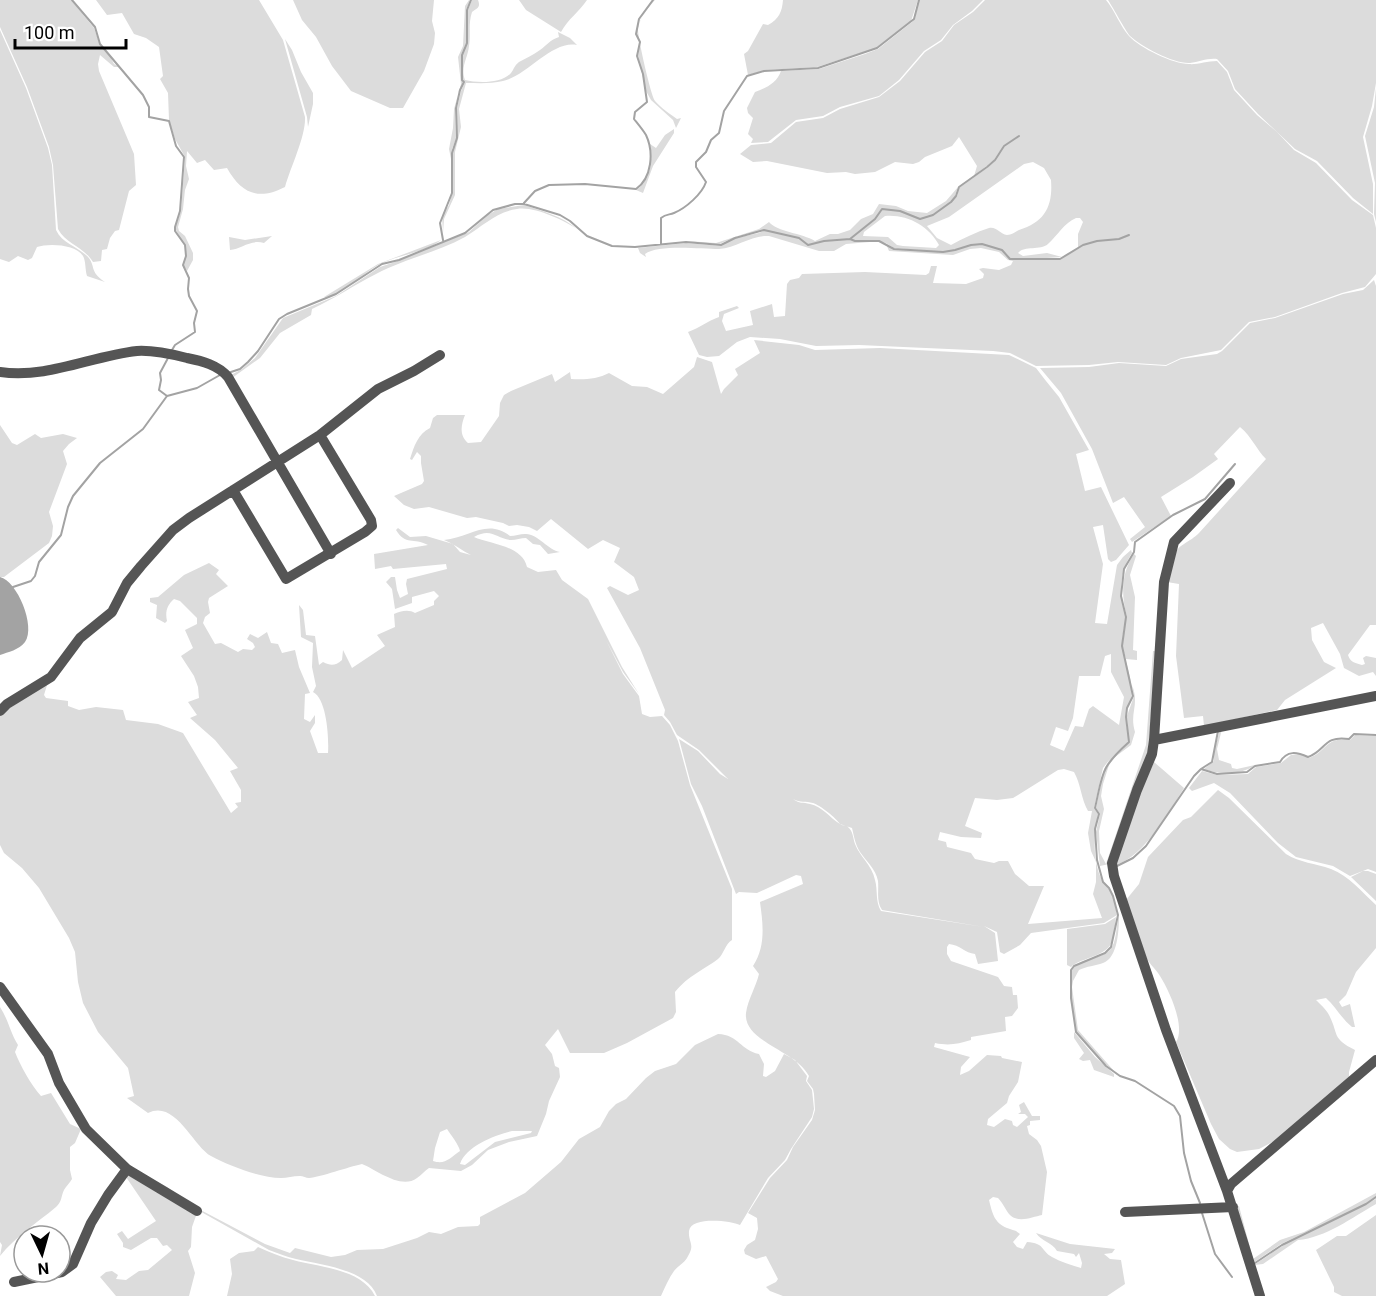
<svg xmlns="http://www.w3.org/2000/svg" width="1376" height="1296" font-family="Roboto,sans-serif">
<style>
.green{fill:#dcdcdc;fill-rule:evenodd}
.water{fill:#a3a3a3}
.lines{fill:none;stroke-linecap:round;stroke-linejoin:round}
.stream{stroke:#a3a3a3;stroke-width:2}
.minor{stroke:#555;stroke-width:10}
</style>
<rect width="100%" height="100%" fill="#fff"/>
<path class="green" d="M0 0H71L94 28 100 45 110 56 114 64 120 67H114L100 55 98 64 99 71 134 154 136 185 129 191 119 230 115 231 110 238 107 249 102 250 101 261 93 262C84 247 66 244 58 229L53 165 49 147 27 87 0 27Z
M96 0H259L283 40 305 117C306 136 291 166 285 187 258 201 241 193 227 168L214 170 205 160 197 163 187 151 186 166 189 179 185 190 183 209 178 227 179 231 185 236 193 253V260L187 271 183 264C190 246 182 244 175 228L181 211 185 157 175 139 169 120 168 93 160 79 163 76 159 47 146 38 134 34 122 13 107 15Z
M293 0H434L432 21 435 33 434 44 424 71 403 108H390L351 91 332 66 316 37 302 20Z
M469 0 470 1 466 10V43L461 55V79L463 83 459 90 455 108 456 139 452 149 451 159 449 149 453 128 454 109 461 84 458 57 463 46 465 6Z
M472 0H478C481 8 477 8 472 12 468 24 471 34 469 46 468 58 460 67 465 80 477 83 501 84 511 73 514 69 514 66 519 62 526 58 533 55 540 50 547 45 550 40 559 37L558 32 570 38 577 45C552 40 527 76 503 81 491 84 478 83 466 83L459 109 461 127 455 152V195L444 219 443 233 442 216 449 205 453 190V152L457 137V108L461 91 465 82 462 79V55L467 44V12Z
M519 0H587C579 12 568 19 561 32L526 10Z
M653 0H655C648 8 640 17 638 28 637 35 651 96 655 101 661 108 670 114 677 119L681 118 676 128 673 120 651 100 646 91 638 56 640 42 636 34 638 26 643 15Z
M783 0H918L911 21 876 48 817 67 766 70 748 75 744 54 748 51 763 24 768 25C779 19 782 12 783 0Z
M919 0H983L972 11 953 25 941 40 924 51 899 80 879 96 840 107 823 116 796 120 768 142 751 143 753 139 748 134 753 118 748 113 747 108 755 92C766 88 777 83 781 71L819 69 865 54 878 49 912 22 915 18Z
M985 0H1106C1115 11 1120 26 1129 36 1140 48 1173 64 1189 64 1196 65 1207 61 1217 61L1227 72 1234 90 1257 115 1277 132 1294 150 1316 163 1352 200 1373 215 1376 228V274L1365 287 1342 293 1275 317 1249 322 1221 350 1181 358 1166 365 1118 362 1089 365 1036 366 1010 353 993 351 859 345 816 346 780 339 750 337 737 342 719 356 707 357 699 355 688 332C700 328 707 321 719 317V312L737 306 739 308 724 314 722 321 726 331 753 325 750 311 772 304 774 317 785 316 787 284 790 280 799 278 802 274 865 272 926 275 929 273 931 266H937L933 283 966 284 983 278 984 274 979 269 983 268 999 270 1011 265 1013 261 1008 260 999 252 981 248 970 249 953 255 889 251 886 244 893 249 920 250 894 248 886 243 871 240 870 242 846 244 834 251H819L769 236C751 235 737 248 719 249 701 249 658 244 645 254L646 257 640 253 638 248 686 243 721 246 735 238 759 233 765 230 738 236 717 245 686 241 716 243 759 229 769 222C777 232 802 233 815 241L830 234H838L850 230 861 219 873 214 879 204 896 206 908 211 927 213 946 201 958 187 955 196 948 204 957 196 959 188 987 168 995 161 1004 146 1019 136 1003 146 994 160 974 176 977 166 959 137 952 146 925 157 919 162 913 164 895 162 875 172 855 174 846 172 827 173 767 161 753 162 740 154 751 145 771 143 796 122 823 118 840 109 879 97 900 81 925 52 942 41 954 25 973 12ZM1033 162 1044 168 1051 180C1053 206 1045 222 1019 230 1015 232 1012 235 1007 235 1000 234 996 226 989 228 977 232 963 238 951 245L937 238 927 226 949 217 1024 164ZM885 216C907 214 929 226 939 245L936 248 903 246 897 245 888 237 863 236 864 232ZM1076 218H1080L1083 222 1078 234V247L1097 241 1083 245 1060 259 1047 258 1062 257 1047 253 1023 256 1018 253C1025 245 1040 251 1048 244 1058 235 1064 223 1076 218Z
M1108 0H1376V83L1372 106 1363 137 1373 184V214L1353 198 1317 161 1295 149 1258 114 1235 89 1228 71 1217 59C1207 58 1199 62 1190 63 1174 64 1142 47 1130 36 1125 30 1114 9 1108 0Z
M0 30 26 88 48 148 52 165 56 230C62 243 76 246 86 255 97 265 88 271 105 282L87 276C85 270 86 261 83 256 76 244 48 243 37 247L32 258 28 260 18 256 9 262 0 259Z
M285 39 292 50 301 72 313 93V104L308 127 307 117Z
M1376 88V222L1374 214 1375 183 1365 136 1374 107Z
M674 129V133L653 166 643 193 636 190C651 181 653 160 650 144L656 148 665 135Z
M524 205C542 211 562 216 577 229 563 220 534 206 517 209 496 212 483 226 465 237 438 252 404 259 376 274 354 285 334 299 312 309L311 315 280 333 260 358 232 378 231 375 242 369 255 358 283 318 336 296 380 267 395 262 469 232 488 215 498 209Z
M272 236 264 243C251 239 241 249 230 250L229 237 245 240Z
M441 240C427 252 398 255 380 264 364 272 341 297 324 297L378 264Z
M1374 280 1376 286V625H1370L1348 655C1350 662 1355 663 1362 665L1365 664 1363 658 1366 656 1376 658V676L1373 672 1359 676 1344 668 1340 654 1323 623 1311 628 1312 640 1324 662 1336 668 1285 700 1277 710 1204 726 1203 716 1184 718 1176 656 1179 584 1167 582C1170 568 1171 551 1184 544 1190 540 1194 538 1199 533L1266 459C1256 449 1252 437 1240 427L1214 454 1218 459 1193 477 1161 497 1171 516 1132 542 1130 539 1145 527 1124 497 1113 503 1092 449 1061 393 1040 368 1089 367 1119 363 1166 366 1181 359 1217 354 1222 351 1250 323 1275 318 1343 294 1363 290Z
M754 340 799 345 815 350 880 348 1009 355 1036 368 1046 381 1059 397 1089 450 1076 454 1085 491 1101 487 1129 545 1116 560 1111 562 1108 559 1103 525 1093 527 1103 564 1095 623 1107 624 1117 565 1123 557 1131 550 1132 553C1120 570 1117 599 1127 617 1121 595 1121 573 1134 554L1136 556 1130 575 1135 597 1133 650 1137 651V660L1126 659 1122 646 1126 620C1116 650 1131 665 1132 693 1132 698 1130 702 1128 706 1125 715 1126 725 1128 734L1127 716 1134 696 1132 685C1140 706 1129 712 1135 732L1131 745 1115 757 1109 765 1103 784 1101 796 1104 809 1099 831 1100 853 1106 864 1146 745 1153 651H1156L1148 752 1109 864 1100 866 1096 832 1100 814 1096 808 1104 769 1110 759 1103 768 1094 808 1098 814C1094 834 1092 861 1102 880 1105 887 1104 882 1108 888 1114 895 1115 906 1117 915L1104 923 1031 933 1020 945 1004 954 1000 952 997 932 984 926 995 933 998 961 978 964 975 954C965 953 960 945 949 944L947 947V954L951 961 998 977 1004 986 1012 987 1013 995H1017L1018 1008 1012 1016 1005 1017 1006 1031 971 1037V1040C958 1044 949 1046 935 1043L934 1047 970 1057 961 1067 960 1075 969 1071 987 1055 1001 1056 1002 1058 1022 1062 1018 1082 1009 1096 1007 1103 988 1119 987 1125 994 1127 1005 1119 1012 1121 1013 1125 1017 1127 1028 1117 1025 1114H1018L1021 1112 1019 1105 1024 1102 1032 1116H1040V1120L1030 1121V1125L1027 1126 1029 1134 1037 1140 1041 1146 1047 1172 1042 1215C1032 1217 1018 1224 1009 1214 1005 1209 1003 1203 998 1198L993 1197 989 1200C992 1212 994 1223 1007 1228 1012 1230 1016 1230 1020 1234L1013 1242 1017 1247 1023 1249 1027 1242C1045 1243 1041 1251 1052 1257 1061 1262 1071 1265 1081 1268L1082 1263 1079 1253 1076 1257 1074 1254 1057 1251C1052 1242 1042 1242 1036 1233L1070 1244 1115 1249 1112 1253 1104 1254 1110 1259 1121 1260 1125 1284 1107 1296H783L770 1291 766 1287 776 1282 778 1279 766 1256 756 1259 745 1254 744 1250 747 1245 755 1240 758 1229 757 1218 748 1213 770 1178 787 1160 793 1147 812 1120 815 1110 814 1094 813 1089 807 1081 809 1076C796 1050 743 1042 746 1013 748 999 756 987 759 974L753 966C766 946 763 924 760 902L803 884 801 876 796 875 757 893 739 892 736 894 702 806 691 784 679 739 698 751 720 774 728 779 699 750 677 735 670 722 664 715 665 710 640 648 607 588 610 586 628 595 639 590 634 577 614 562 620 548 603 540 588 549 551 519 537 531 529 527 517 525 509 526 503 523 476 517 467 518 429 507 414 509 404 505 394 496 422 484 424 481 421 463V456L417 452 412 460 410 459C414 446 418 434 430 428L433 418 437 415H465C461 425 459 435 468 443L481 442 499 416 500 403 504 395 511 391 552 374 555 382 570 372 571 379C584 380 598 379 609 373L632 386 647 387 663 394 694 367 697 357 712 362 721 394 724 389 738 375 735 369 760 353ZM1111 654V672L1124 697 1119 725 1093 706 1089 709 1083 727 1075 726 1064 751 1050 745 1056 727 1068 731 1073 718 1079 676H1100L1105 656ZM1064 769 1074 772C1081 784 1081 799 1088 811H1092L1088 833 1091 851 1096 862V882L1093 894 1102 918 1028 924 1044 886H1029L1015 874 1008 861H999L994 863 975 859 971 853 947 847 946 842 938 840 940 832 961 837 981 838 982 833 965 826 975 798 997 800 1013 798 1058 770ZM793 799C800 803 806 801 813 803 820 805 836 818 840 824L852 828C854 836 855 844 860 852 866 861 876 869 878 881 879 891 876 901 882 910L984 927 881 911C875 901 878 890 875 880 872 865 860 857 855 844 853 838 853 831 848 827 846 825 842 826 840 824 830 818 822 806 810 804 803 802 799 804 793 799Z
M0 425 12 443 17 445 35 434 41 438 63 434 77 438 69 444 63 451 67 464 49 512 53 526 52 536 49 543 4 577H0Z
M398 528 410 537 426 536 453 544 460 552 471 555C462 551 455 544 444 540 469 538 487 518 510 536 515 536 520 534 525 534 537 533 548 550 560 552L548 554 540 545 533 544 526 538C521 538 516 540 511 540 496 539 492 527 474 537 489 544 522 545 527 567L538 572 556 570 562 580 588 599 622 667 639 694 623 672 606 640 623 674 639 696 642 714 650 717 662 716 670 725 678 741 690 785 732 889V940C725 944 724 954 718 959 702 971 689 975 675 992L676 1012 673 1018 627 1043 604 1053H570L558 1029 545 1045 552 1054 555 1066 559 1068 560 1077 549 1101 546 1114 537 1136 509 1142 488 1150 472 1165 461 1171 429 1168C424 1171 422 1175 417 1178 401 1190 377 1170 362 1164 348 1167 321 1177 309 1178 306 1178 303 1176 300 1176 293 1176 287 1178 281 1178 260 1178 230 1166 211 1156 193 1146 175 1099 148 1113L127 1098 134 1096 128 1068 98 1032 83 1003 78 982 75 952 69 938 39 888 22 868 4 853 0 845V715L48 682 44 695 46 698 68 701V706L79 710 96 707 123 710 126 720 158 724 183 733 231 813 238 807 235 803 241 802V790L230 771 238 768 215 740 190 718 197 715 188 702 199 698 198 687 194 676 181 656 193 648 185 630 197 624V618L180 601 174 599C167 605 165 612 167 621L165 623 156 618 157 605 150 602V598L158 597 184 575 209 563 219 570 216 574 228 586 209 598 208 602 210 613 205 617 203 623 215 644 221 643 238 652 243 649 252 650 255 647 253 643 247 639 250 634 258 638 267 632 271 643 278 644 282 653 295 650 299 667 310 693 305 694 304 719 310 722 315 715V723L310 731 318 753H328C329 739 327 699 313 692L316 686 312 667 313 643 301 637 299 605 303 610 306 635 315 636 319 665 323 662C331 666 335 666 342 660L343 650 352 668 385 646 377 635 395 627 394 614C400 611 409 609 415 613L434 605V601L439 596 434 591 412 597V603L395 609 392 589 386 582 391 577H395L397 590 400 598 408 594 406 584 407 579 447 569 446 564 393 569 391 566 375 569 374 554 428 545C413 537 406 546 396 530ZM447 1129C451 1135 459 1145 460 1151 450 1158 445 1165 433 1161L435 1148 440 1132ZM512 1131H532L531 1133 495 1142 465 1165 460 1164C466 1146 495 1135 512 1131Z
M1220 729H1222L1217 749 1219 760 1231 764 1232 768 1237 769 1255 765C1242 775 1218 775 1204 769L1214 761V752Z
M1355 735 1376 736V872L1368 869 1350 876 1333 866 1296 857 1278 843 1230 793 1214 783 1192 791 1189 788 1202 771 1217 775 1248 774 1256 767 1281 763 1291 755 1299 754 1309 758C1327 752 1324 737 1350 740Z
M1154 762 1184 788C1168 814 1145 855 1116 865L1135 805Z
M1218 790 1229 798 1286 854C1300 863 1315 863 1331 869 1349 876 1362 892 1376 905V948L1356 972 1346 995 1339 1002 1342 1007 1350 1004 1355 1027H1352C1341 1018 1336 1007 1326 998L1316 1000C1320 1004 1326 1009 1329 1015 1339 1034 1331 1038 1355 1050L1349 1072V1077L1280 1138 1259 1149 1237 1152 1230 1149 1219 1139 1211 1124 1176 1042C1186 1027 1169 990 1160 976 1155 968 1147 962 1144 953 1137 936 1132 917 1126 900L1139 884 1148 857 1183 820 1191 817Z
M1363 871H1368L1376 874V901L1351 877Z
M1119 915C1119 929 1118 958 1103 963 1095 966 1087 966 1079 970L1073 981 1072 987 1078 1030 1114 1071C1105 1065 1080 1040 1076 1030 1073 1023 1069 976 1072 970 1079 956 1104 961 1112 947 1117 938 1116 925 1119 915Z
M1116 917C1113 942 1115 949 1089 958 1082 961 1076 962 1071 967L1067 965V929L1105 924Z
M0 1007C8 1019 10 1032 18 1045L15 1052C20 1065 31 1085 41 1096L51 1093 70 1124 81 1129 75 1143 70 1147V1170L72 1179C70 1183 66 1186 64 1190 61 1196 62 1202 56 1207 37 1223 16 1236 0 1256L2 1245 0 1242Z
M1074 1032 1095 1057 1114 1074V1077L1094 1070 1090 1060 1083 1061 1079 1059 1084 1053 1074 1038Z
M718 1034C739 1035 740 1050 759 1054L764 1064 763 1076 766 1077 775 1071 784 1054 795 1060 807 1076 806 1081 812 1090 814 1109 812 1117 791 1149 785 1160 768 1178 740 1225C731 1221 691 1216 689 1231 688 1243 696 1244 687 1258 684 1263 678 1266 674 1271 669 1278 665 1287 661 1296H377C367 1269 321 1265 296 1259 287 1257 278 1253 269 1250L132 1173 88 1131 55 1066 91 1131 137 1171 167 1187 195 1207 265 1244 290 1253 295 1248 331 1257 345 1255 357 1250 383 1249 417 1238 429 1232 441 1234 458 1227 478 1226 480 1224V1217L525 1193 561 1162 579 1139 600 1127 609 1111 616 1104 626 1099 646 1078 655 1071 676 1064 695 1045Z
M128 1175 197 1213 192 1227 191 1247 188 1251 195 1273 189 1296H116L100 1277 106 1272 112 1271 118 1275 116 1279 126 1280 139 1271 148 1270 172 1250 167 1245 163 1246 157 1238H151L131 1250 123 1247V1243L117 1234 122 1231 128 1239 156 1221 126 1177Z
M1376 1193V1197L1366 1204 1281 1244 1253 1263 1234 1207 1239 1206 1253 1259 1280 1240 1304 1232Z
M1376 1199V1204C1353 1217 1325 1238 1298 1240L1263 1264 1254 1265 1287 1243Z
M1376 1215V1296H1342L1334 1292V1287L1316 1250 1337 1236H1346Z
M258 1247C269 1252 281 1257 293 1260 319 1267 362 1269 375 1296H227L232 1274 230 1259 239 1253 254 1251Z"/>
<path class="water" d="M0 577C17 581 36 626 25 642 19 650 8 652 0 655Z"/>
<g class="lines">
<path class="stream" d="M72 0 95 27 100 44 143 95 149 107V117L169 121 176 146 184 157 180 211 175 227V231L185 245 186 256 183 265 189 278 188 289 189 296 197 311 194 323 195 332 175 345 172 350
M524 203 535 191 549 185 585 184 636 189C652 178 654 152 646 135 643 130 638 124 634 119L635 112 647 102 643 74 637 56 640 42 636 34 639 19 653 0
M850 239 875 219 882 209 900 211 920 219 933 215 951 202 956 196 959 187 987 167 995 160 1004 146 1019 136
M443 240 440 223 452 193V153L457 138 456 108 460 90 464 82 462 80V55L467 43V10L471 0
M661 244V218C666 214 669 215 674 213 686 208 702 194 706 182L696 167V162L706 152 711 140 719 133 724 111 747 76 764 71 818 68 877 48 914 19 919 0
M228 373 240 369 248 362 258 351 279 319 287 314 336 294 382 264 399 260 465 233 493 210 515 204H524L560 215 570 221 587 236 612 246 635 247 686 242 721 245 735 238 764 230 799 238 808 245 824 241 850 239 855 241H879L894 249 943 252 955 250 971 245 982 244 1002 250 1010 259H1060L1083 245 1097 241 1119 239 1129 235
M167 396 159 390 161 380 160 373 168 358
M13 587 31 581 35 576 39 562 61 535 68 507 73 496 100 463 143 429 167 396 197 388 220 375
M1201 769 1217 774 1247 772 1255 766 1280 762C1287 750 1297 752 1308 757 1326 751 1323 735 1349 739L1354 734 1376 735
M1117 866 1133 858 1146 846 1194 776 1201 769 1212 762 1218 731
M1200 1203 1191 1181 1184 1153 1180 1116 1174 1106 1135 1081 1120 1076 1106 1066 1076 1032 1071 998V970L1074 966 1105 953 1111 947 1118 915 1113 896 1109 888 1103 882 1097 860 1095 829 1099 814 1095 808C1103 773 1100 768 1129 742L1126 717 1127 708 1133 696 1122 646 1126 617 1121 596 1124 569 1134 552 1135 542 1173 515 1205 499 1235 464
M1202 1213 1215 1254 1232 1277
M1255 1263 1282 1245 1366 1204 1376 1197"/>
<path class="minor" d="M0 372C47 379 91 356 137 351 153 350 171 354 187 358 202 361 218 365 228 377L331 554
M233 490 286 579 365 532 372 526 371 520 320 435
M0 711 7 704 51 677 80 638 112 612 127 583 141 566 173 530 189 518 320 435 378 389 414 371 440 355
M1154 740 1164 582 1174 542 1230 483
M0 987 48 1054 59 1083 86 1129 127 1169 197 1211
M1227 1191 1166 1030 1114 876 1112 863 1137 790 1152 754 1154 740 1376 696
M1125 1212 1233 1207
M14 1282 62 1272 73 1264 91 1223 108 1195 127 1169
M1260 1296 1227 1191 1231 1184 1376 1060"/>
</g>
<g transform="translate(42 1254) rotate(175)"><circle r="28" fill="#ffffff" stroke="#999999" stroke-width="1.5"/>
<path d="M0-4.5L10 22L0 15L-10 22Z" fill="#000000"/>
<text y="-9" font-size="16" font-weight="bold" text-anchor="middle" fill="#000000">N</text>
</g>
<path d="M15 39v9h111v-9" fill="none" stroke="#000000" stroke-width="3"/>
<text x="24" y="39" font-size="18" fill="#000000" stroke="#ffffff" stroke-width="4.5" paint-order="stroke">100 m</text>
</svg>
